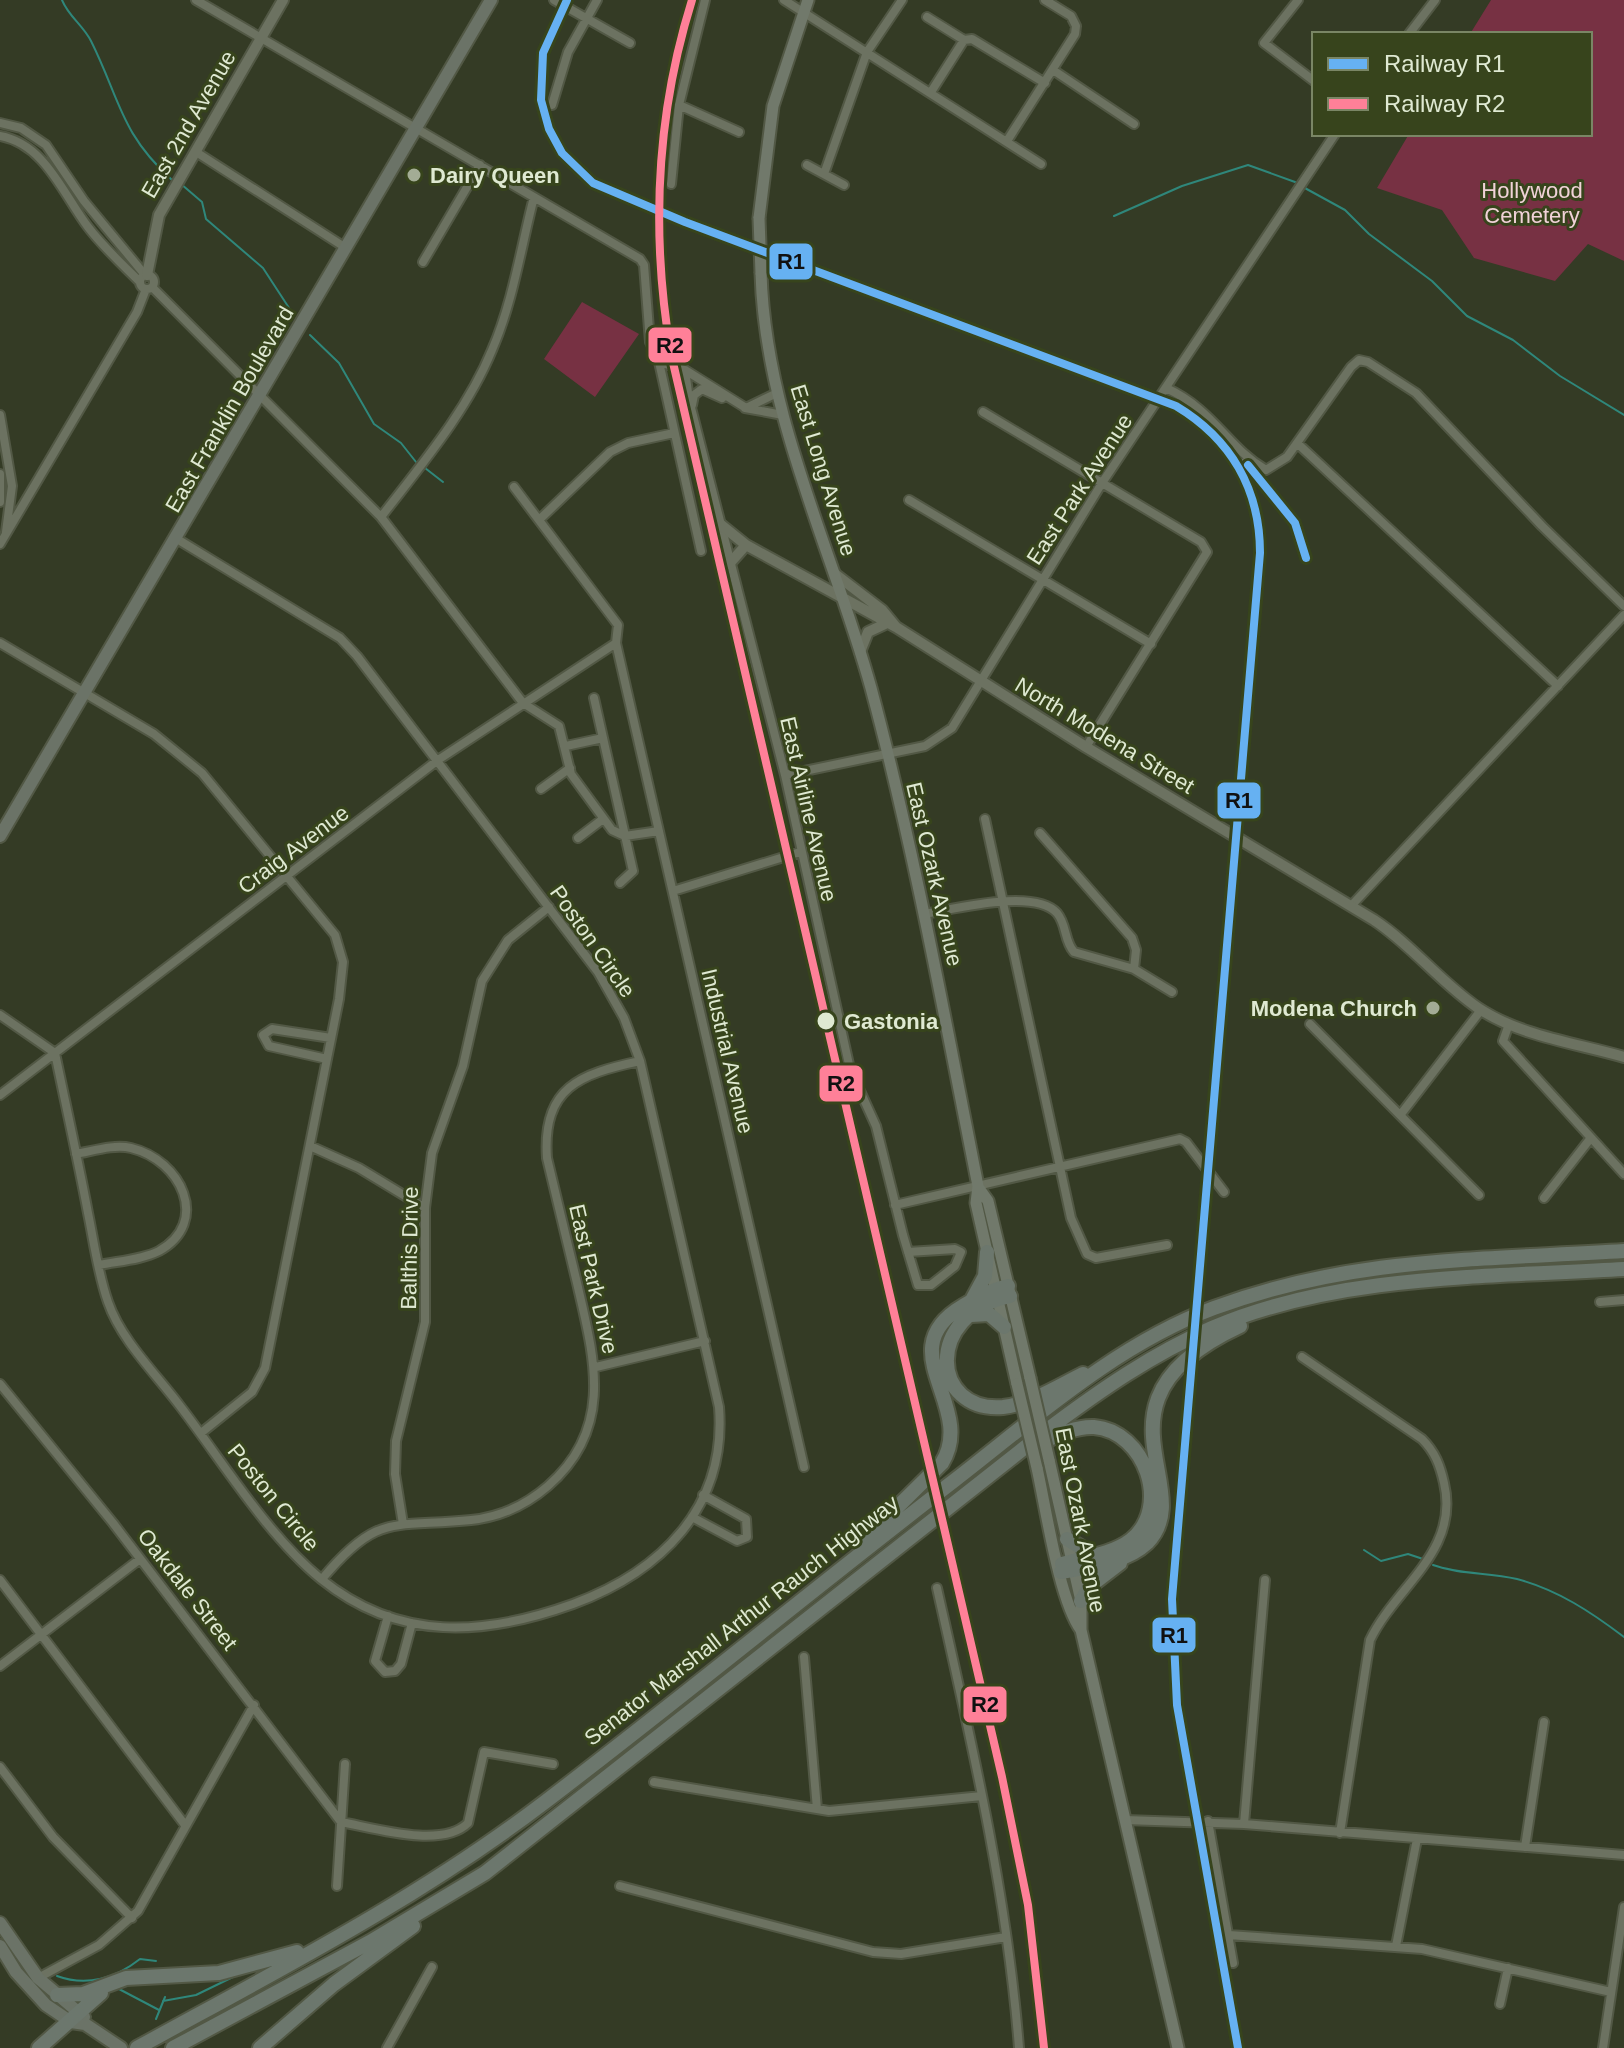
<svg xmlns="http://www.w3.org/2000/svg" width="1624" height="2048" font-family="Arial,sans-serif">
<style>
.green{fill:#773143}
.lines{fill:none;stroke-linecap:round;stroke-linejoin:round}
.stream{stroke:#2f877b;stroke-width:2}
.minor-casing{stroke:#525845;stroke-width:12}
.tertiary-casing{stroke:#525845;stroke-width:14}
.secondary-casing{stroke:#525845;stroke-width:15}
.primary-casing{stroke:#525845;stroke-width:16}
.motorway-casing{stroke:#525845;stroke-width:18}
.minor{stroke:#6c7261;stroke-width:8}
.tertiary{stroke:#6c7261;stroke-width:10}
.secondary{stroke:#71796b;stroke-width:11}
.primary{stroke:#6b7367;stroke-width:12}
.motorway{stroke:#6c776d;stroke-width:14}
.rail-casing{stroke:#707565;stroke-width:5}
.rail{stroke:#37441c;stroke-width:2;stroke-dasharray:6;stroke-linecap:butt}
.secondary-bridge-casing{stroke:#525845;stroke-width:15;stroke-linecap:butt}
.secondary-bridge{stroke:#71796b;stroke-width:11}
.rail-1-casing{stroke:#37441c;stroke-width:14}
.rail-2-casing{stroke:#37441c;stroke-width:14}
.rail-1{stroke:#66b1f2;stroke-width:8}
.rail-2{stroke:#ff8098;stroke-width:8}
.poi-dot{fill:#a3ac95;stroke:#37441c;stroke-width:3}
.stop-dot{fill:#dfe9d2;stroke:#37441c;stroke-width:3}
.labels{text-anchor:middle;stroke-width:6;stroke-linejoin:round;paint-order:stroke}
.street-label{font-size:22px;fill:#dfe9d2;stroke:#37441c}
.poi-label{font-size:22px;font-weight:bold;fill:#dfe9d2;stroke:#37441c;text-anchor:start}
.park-label{font-size:22px;fill:#f1d2d8;stroke:#37441c}
.stop-label{font-size:22px;font-weight:bold;fill:#dfe9d2;stroke:#37441c;text-anchor:start}
.line-badge{stroke:#37441c;stroke-width:3}
.pale-badge-label{font-size:22px;text-anchor:middle;font-weight:bold;fill:#111}
</style>
<rect width="100%" height="100%" fill="#343b25"/>
<path class="green" d="M1491 0H1624V261L1588 244 1555 281 1474 258 1442 210 1377 188 1409 134H1590V34H1470Z
M582 302 639 334 595 397 544 359Z"/>
<g class="lines">
<path class="stream" d="M62 0C69 17 83 25 91 41 120 99 120 133 172 180
M181 184 202 202 206 219 263 268 293 314
M1303 187 1345 210 1369 234 1432 281 1467 316 1513 340 1560 376 1624 415
M1114 216 1182 186 1248 165 1295 182
M310 335 339 363 374 424 401 443 416 462
M425 468 443 482
M1364 1550 1381 1561 1408 1554 1423 1559
M1433 1565C1461 1575 1488 1572 1517 1579 1558 1590 1591 1612 1624 1637
M57 1976C87 1987 116 1978 140 1959L156 1961
M119 1989 159 2010
M163 2001 196 1995 237 1975
M156 2019 165 1997"/>
<g class="minor-casing">
<path id="minor" d="M196 0 640 259 644 265 650 342 659 362 701 551
M554 0 630 43
M784 0 1041 164
M1298 0 1264 43 1314 81
M927 17 964 40 972 39 1045 83
M1409 34 1435 0
M1053 70 1134 124
M931 92 964 40
M552 105 568 52 597 0
M679 105 739 132
M0 123 21 128 46 145 84 201 145 275
M0 136C45 144 63 194 88 227 103 247 122 264 140 282
M1007 141 1075 34 1076 26 1071 16 1045 0
M196 152 346 248
M807 165 844 185
M824 174 867 52 902 0
M671 184 679 105 705 0
M423 262 480 165
M140 282a7 7 0 1 1 14 0a7 7 0 1 1-14 0Z
M152 287 381 517 523 703 559 726 571 774 612 830 625 836 659 831
M659 362 685 370 746 408 777 393
M685 370 689 400 785 775 850 1069 876 1126 903 1235 918 1285H931L955 1266 961 1252 955 1249 908 1252
M1166 388C1214 410 1227 447 1266 470L1287 457 1351 367 1359 360 1368 362 1416 393 1542 526 1624 606
M692 405 694 395 702 389 722 398
M745 408 783 415
M983 412 1201 542 1207 552 1086 747
M0 415 12 486 6 532
M1297 443 1558 686
M0 474V502
M514 487 618 625 616 643 804 1467
M909 500 1151 644
M381 517C421 465 467 411 492 350 513 302 521 247 534 197
M540 519 610 452 628 443 674 433
M0 544 137 312 146 289
M0 643 154 734 202 773 335 935 343 962 339 999 265 1368 252 1392 201 1433
M603 738 633 871 620 883
M566 746 603 738 594 698
M785 775 925 746 952 728 1102 483 1335 134
M541 789 570 768
M985 819 1071 1218 1087 1254 1096 1258 1167 1245
M1040 833 1132 938 1136 950 1134 969
M578 838 603 819
M673 891 800 852
M1351 906 1624 615
M924 914C955 909 1034 888 1057 913 1067 925 1064 941 1074 952L1134 969 1172 992
M0 1015 55 1053
M1310 1024 1479 1195
M1509 1024 1503 1041 1624 1174
M55 1053C66 1106 78 1160 88 1213 94 1242 98 1274 108 1302 121 1340 156 1374 180 1406 223 1462 267 1535 321 1579 399 1642 484 1636 573 1604 660 1572 727 1508 719 1407L640 1061 624 1018 598 972 357 656 340 638 177 539
M327 1059 269 1046 263 1035 272 1029 331 1038
M0 1095 438 760 616 643
M1401 1114 1481 1010
M310 1146 359 1168 425 1208
M76 1154C93 1151 114 1144 131 1148 181 1160 211 1222 159 1251 141 1260 118 1261 99 1265
M1544 1198 1590 1139
M895 1205 1180 1139 1186 1142 1224 1192
M1600 1302 1624 1300
M1302 1357 1422 1439C1435 1452 1440 1465 1444 1483 1460 1551 1396 1586 1370 1640L1340 1833
M596 1367 705 1341
M0 1384 113 1523 341 1822C374 1828 442 1849 468 1823L484 1752 553 1764
M692 1517 737 1541 747 1537 746 1519 703 1495
M403 1524 395 1474 396 1441 425 1322V1208L432 1153 463 1066 482 981 508 940 549 907
M322 1579C378 1512 392 1528 471 1520 500 1517 526 1505 548 1486 615 1428 594 1357 577 1283 567 1241 557 1199 547 1158 542 1087 580 1074 640 1061
M0 1580 185 1825
M937 1588C971 1740 1007 1893 1019 2048
M388 1616 375 1661 385 1672 395 1671 401 1664 412 1623
M804 1657 817 1809
M0 1666 140 1559
M0 1767 53 1837 132 1918
M654 1782 829 1811 982 1796
M1125 1820 1244 1824 1624 1855
M1208 1821 1233 1963
M1244 1824 1265 1580
M1525 1847 1544 1722
M337 1886 345 1764
M620 1886 873 1952 901 1954 1006 1937
M1229 1935 1422 1949 1611 1992
M1396 1946 1417 1839
M38 1978 99 1945 138 1911 254 1705
M1500 2004 1508 1968
M387 2048 432 1967
M1603 2048 1624 1907"/>
</g>
<g class="tertiary-casing">
<path id="tertiary" d="M147 275 159 215 283 0
M720 524 746 545 896 627 1086 747 1374 920C1412 945 1440 982 1478 1008 1520 1036 1576 1043 1624 1057
M730 563 746 545
M835 574 882 610 896 627
M860 652 868 632 885 624"/>
</g>
<g class="secondary-casing">
<path id="secondary" d="M759 218 773 106 808 0
M761 273C765 417 833 551 871 688 915 852 945 1020 978 1186L976 1203 1017 1384
M978 1187 988 1201 1030 1378
M1049 1460 1081 1601V1630
M1037 1468C1046 1508 1059 1600 1081 1630L1178 2048"/>
</g>
<g class="primary-casing">
<path id="primary" d="M0 836 491 0
M0 1923 38 1978 84 2017
M0 1946 16 1972 46 2005 71 2022 85 2024 121 2048"/>
</g>
<g class="motorway-casing">
<path id="motorway" d="M1010 1296C923 1315 931 1413 1003 1407 1031 1404 1059 1386 1083 1374
M972 1300 985 1276 987 1252
M971 1315 989 1314 1004 1327
M1036 1445C1054 1437 1074 1426 1094 1427 1145 1431 1172 1507 1131 1540 1113 1554 1083 1558 1062 1564
M865 1539 942 1463C977 1406 888 1350 963 1306 977 1297 992 1290 1008 1286
M1067 1539 1094 1555
M1061 1572C1089 1567 1126 1563 1147 1543 1201 1488 1079 1401 1240 1326
M1081 1601 1090 1586 1120 1563
M57 1995 83 1994 126 1978 219 1973 297 1952
M39 2048 101 1993
M137 2048C277 1971 418 1899 545 1802 683 1697 817 1586 955 1480 1035 1418 1117 1344 1214 1308 1351 1257 1480 1260 1624 1251
M173 2048 370 1942 485 1873 1047 1430C1099 1391 1152 1354 1212 1328 1337 1274 1489 1277 1624 1269
M260 2048 334 1984 413 1926"/>
</g>
<use href="#minor" class="minor"/>
<use href="#tertiary" class="tertiary"/>
<use href="#secondary" class="secondary"/>
<use href="#primary" class="primary"/>
<use href="#motorway" class="motorway"/>
<g class="rail-casing">
<path id="rail" d="M567 0 543 53 541 100 549 129 562 153 593 183 685 222 1176 406C1231 439 1260 489 1260 553L1172 1599 1177 1705 1238 2048
M692 0C656 115 651 236 671 354L1002 1777 1028 1905 1044 2048
M1244 461 1295 523 1306 558"/>
</g>
<use href="#rail" class="rail"/>
<g class="secondary-bridge-casing">
<path id="secondary-bridge" d="M759 218 761 273
M1030 1378 1049 1460
M1017 1384 1037 1468"/>
</g>
<use href="#secondary-bridge" class="secondary-bridge"/>
<g class="rail-1-casing">
<path id="rail-1" d="M567 0 543 53 541 100 549 129 562 153 593 183 685 222 1176 406C1231 439 1260 489 1260 553L1172 1599 1177 1705 1238 2048
M1248 465 1295 523 1306 558"/>
</g>
<g class="rail-2-casing">
<path id="rail-2" d="M692 0C656 115 651 236 671 354L1002 1777 1028 1905 1044 2048"/>
</g>
<use href="#rail-1" class="rail-1"/>
<use href="#rail-2" class="rail-2"/>
</g>
<g class="poi-dot">
<circle cx="414" cy="175" r="8"/>
<circle cx="1433" cy="1008" r="8"/>
</g>
<circle class="stop-dot" cx="826" cy="1021" r="10"/>
<g class="labels">
<g class="street-label">
<text transform="translate(188 124) rotate(-60)" y="8">East 2nd Avenue</text>
<text transform="translate(229 409) rotate(-60)" y="8">East Franklin Boulevard</text>
<text transform="translate(824 470) rotate(73)" y="8">East Long Avenue</text>
<text transform="translate(1079 489) rotate(-57)" y="8">East Park Avenue</text>
<text transform="translate(1105 735) rotate(31)" y="8">North Modena Street</text>
<text transform="translate(809 809) rotate(77)" y="8">East Airline Avenue</text>
<text transform="translate(293 849) rotate(-37)" y="8">Craig Avenue</text>
<text transform="translate(935 874) rotate(77)" y="8">East Ozark Avenue</text>
<text transform="translate(593 941) rotate(55)" y="8">Poston Circle</text>
<text transform="translate(728 1051) rotate(77)" y="8">Industrial Avenue</text>
<text transform="translate(409 1248) rotate(-89)" y="8">Balthis Drive</text>
<text transform="translate(594 1279) rotate(77)" y="8">East Park Drive</text>
<text transform="translate(274 1497) rotate(51)" y="8">Poston Circle</text>
<text transform="translate(1081 1520) rotate(79)" y="8">East Ozark Avenue</text>
<text transform="translate(188 1589) rotate(52)" y="8">Oakdale Street</text>
<text transform="translate(741 1620) rotate(-38)" y="8">Senator Marshall Arthur Rauch Highway</text>
</g>
<g class="poi-label">
<text x="430" y="183">Dairy Queen</text>
<text x="1417" y="1016" text-anchor="end">Modena Church</text>
</g>
<g class="park-label">
<text x="1532" y="198">Hollywood<tspan x="1532" dy="25">Cemetery</tspan></text>
</g>
<g class="stop-label">
<text x="844" y="1029">Gastonia</text>
</g>
</g>
<g class="line-badge">
<rect x="768" y="242" width="46" height="39" rx="8" fill="#66b1f2"/>
<rect x="647" y="326" width="46" height="38" rx="8" fill="#ff8098"/>
<rect x="1216" y="781" width="46" height="39" rx="8" fill="#66b1f2"/>
<rect x="818" y="1064" width="46" height="39" rx="8" fill="#ff8098"/>
<rect x="1151" y="1616" width="46" height="38" rx="8" fill="#66b1f2"/>
<rect x="962" y="1685" width="46" height="39" rx="8" fill="#ff8098"/>
</g>
<g class="pale-badge-label">
<text x="791" y="269">R1</text>
<text x="670" y="353">R2</text>
<text x="1239" y="808">R1</text>
<text x="841" y="1091">R2</text>
<text x="1174" y="1643">R1</text>
<text x="985" y="1712">R2</text>
</g>
<rect x="1312" y="32" width="280" height="104" fill="#37441c" stroke="#7a8665" stroke-width="2"/>
<rect x="1328" y="58" width="40" height="12" fill="#66b1f2" stroke="#7a8665" stroke-width="2"/>
<text x="1384" y="72" font-size="24" fill="#dfe9d2">Railway R1</text>
<rect x="1328" y="98" width="40" height="12" fill="#ff8098" stroke="#7a8665" stroke-width="2"/>
<text x="1384" y="112" font-size="24" fill="#dfe9d2">Railway R2</text>
</svg>
